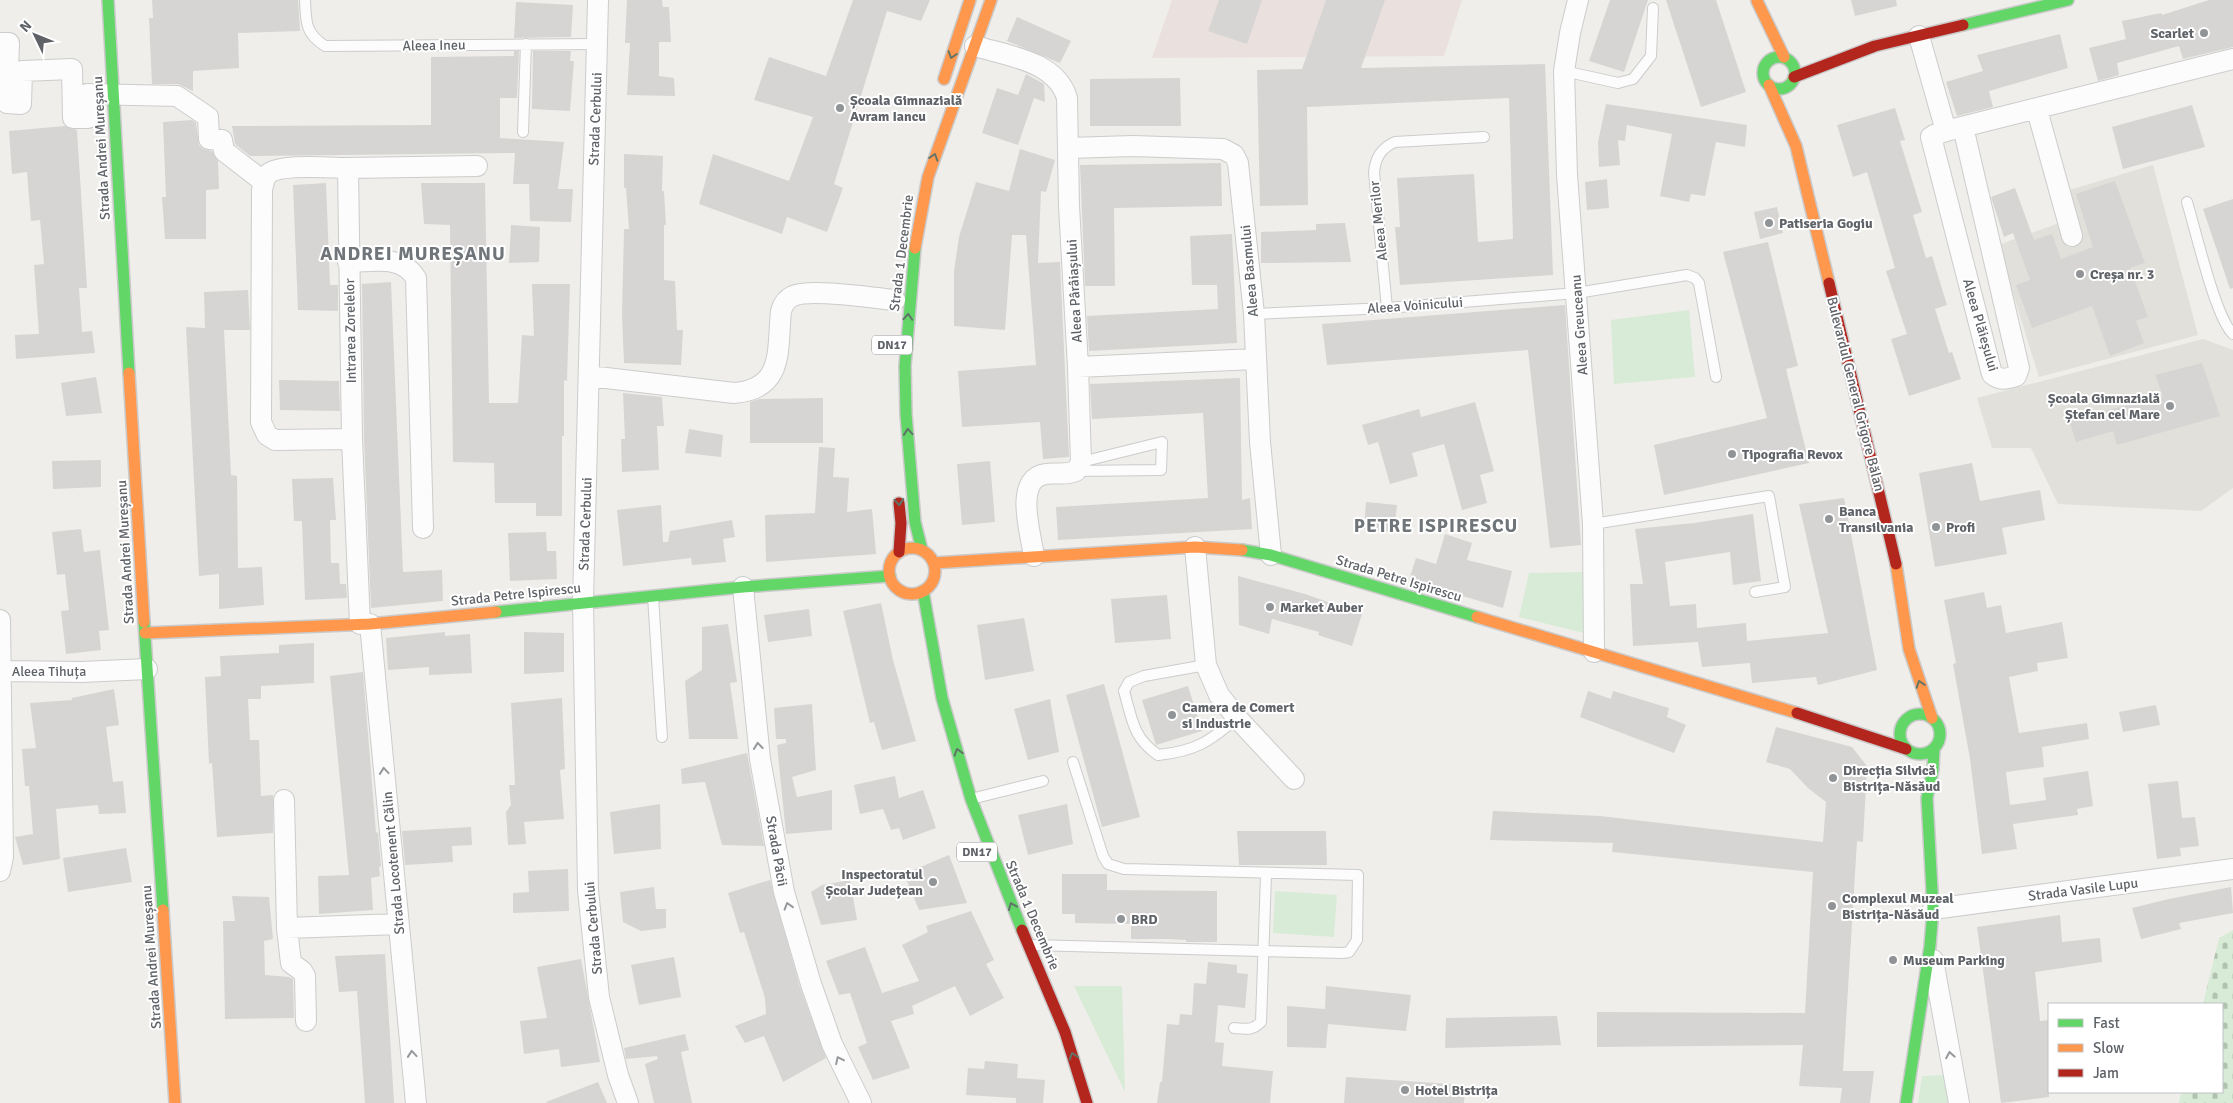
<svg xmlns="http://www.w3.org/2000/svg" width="2233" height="1103" font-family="Signika,sans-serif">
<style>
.education{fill:#e2e0da}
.medical{fill:#eae0de}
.cemetery{fill:url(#cemetery-stones)}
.park{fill:#d8ebd6}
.building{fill:#d6d5d3}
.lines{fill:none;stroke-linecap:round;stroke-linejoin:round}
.lane-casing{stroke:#cbcccc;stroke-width:12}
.street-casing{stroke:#cbcccc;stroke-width:22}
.fast-casing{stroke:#cacacb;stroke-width:14}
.slow-casing{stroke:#cacacb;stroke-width:14}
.jam-casing{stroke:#cacacb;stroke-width:14}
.lane{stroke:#fdfcfc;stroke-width:10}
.street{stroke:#fdfcfc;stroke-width:20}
.fast{stroke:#63d668;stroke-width:11}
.slow{stroke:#ff974d;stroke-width:11}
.jam{stroke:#b3261e;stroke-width:11}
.oneway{stroke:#607468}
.oneway2{stroke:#96999c}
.poi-dot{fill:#919496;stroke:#fff;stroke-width:2}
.labels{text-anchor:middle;stroke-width:4;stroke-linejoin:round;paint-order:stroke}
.shield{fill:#fff;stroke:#8f9295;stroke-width:1}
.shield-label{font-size:12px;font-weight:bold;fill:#5f6368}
.poi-label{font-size:14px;font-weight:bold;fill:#5f6368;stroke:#fff;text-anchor:start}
.street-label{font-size:14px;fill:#5f6368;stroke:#fff}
.district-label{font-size:19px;font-weight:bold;letter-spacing:1px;fill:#70757a;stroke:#fff}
</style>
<defs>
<pattern id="cemetery-stones" width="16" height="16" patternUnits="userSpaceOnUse" patternTransform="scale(1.25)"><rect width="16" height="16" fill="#d8ebd6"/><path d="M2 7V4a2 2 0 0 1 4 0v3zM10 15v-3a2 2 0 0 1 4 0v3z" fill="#b2c2b1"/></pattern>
</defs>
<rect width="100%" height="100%" fill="#efeeea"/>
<path class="education" d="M2153 165 2198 335 2039 377 1998 245 2076 217 2069 190Z
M2203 339 2233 350V488L2201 511 2058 504 2031 448H1992L1977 398Z"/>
<path class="medical" d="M1172 0H1462L1444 56 1152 58Z"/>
<path class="cemetery" d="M2233 930V1103H2179L2181 1092H2222V1004H2203L2219 938Z"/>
<path class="park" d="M1689 310 1695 377 1614 384 1611 320Z
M1585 572 1584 633 1519 617 1529 573Z
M1275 891 1337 895 1334 937 1273 933Z
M1074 986H1122L1125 1092Z
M1945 1075 1949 1103H1918L1922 1076Z"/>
<path class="building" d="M152 0H298L300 31 238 33 239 68 193 71V91L178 84H152L149 18H153Z
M627 0H662L663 7H669L671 42H659V76L674 78 675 96 627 95 630 43H625Z
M853 0H930L921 21 887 11 834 184 843 188 827 232 787 217 782 234 699 204 713 154 789 181 813 117 754 100 769 57 826 76Z
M1219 0H1262L1247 44 1208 31Z
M1326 0H1385L1361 68 1545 64 1553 275 1400 285 1395 227H1400L1397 178 1474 174 1478 242 1513 239 1509 98 1307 107 1308 205 1260 206 1257 70 1302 69Z
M1610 0H1648L1624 72 1589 61Z
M1666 0H1716L1746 92 1701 107Z
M1851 0H1896L1897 6 1855 16Z
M2209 0H2233V47L2183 59 2179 46 2117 63 2119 75 2098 81 2089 48 2126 39 2122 21 2161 13 2162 15Z
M516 2 573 5 571 37 514 38Z
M1017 17 1071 41 1060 63 1007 41Z
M2060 34 2068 68 1989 91 1993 107 1957 116 1946 82 1983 71 1977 55Z
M514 51H519L517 98H500V138L564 142 558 189H573L571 222 530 221 529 184H513L515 153 250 156 235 144 232 126 431 125V57L514 56Z
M533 51H571L570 61H574L570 111 532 109Z
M1026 74 1044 84 1045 102 1034 98 1018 145 982 133 997 88 1018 95Z
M1180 78 1181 126H1090V79Z
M1606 104 1747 125 1745 147 1716 142 1705 196 1691 194 1689 202 1660 196 1672 134 1627 125 1625 141 1618 140 1620 165 1599 167 1598 142Z
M2192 105 2205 147 2123 169 2112 127Z
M1895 108 1905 140 1900 141 1922 212 1913 215 1926 258 1932 256 1947 305 1935 309 1949 353 1952 352 1961 379 1909 396 1891 339 1907 334 1886 271 1895 268 1867 172 1853 177 1837 125Z
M192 120 196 123 199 145 203 149 212 151 218 161 219 189 206 190V239H165L162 197H166L163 122Z
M65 126 77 130 87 288H79L82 332 92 331 95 353 16 359 15 335 39 334 34 265 44 264 40 220 31 221 27 172 12 174 9 131Z
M1020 149 1055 160 1046 192 1041 191 1038 263 1060 262 1069 457 1043 459 1040 422 962 427 958 371 1036 365 1026 235H1012L1005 330 954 326V271L959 237 976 182 1009 191Z
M624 154 663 156 662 191H664L666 225H664V280L675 281 677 330H683L681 365 624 363 622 315 624 229H629L626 188H624Z
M1221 163 1222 206 1114 208 1115 286H1085L1080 165Z
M1607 179 1609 208 1587 210 1585 182Z
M2115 181 2145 263 2130 268 2148 317 2136 321 2144 343 2110 356 2092 306 2032 328 2016 285 2030 280 2013 233 2004 237 1991 197 2015 188 2034 240 2052 234 2061 259 2093 247 2076 194Z
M326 183 330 285H338V311L298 310 293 185Z
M421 183H485L489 403H518L522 335 534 336 532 284H570L567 381 564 380V436H562V516H536V503H495L494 463 453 462 450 225 424 224Z
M2233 199V288L2230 289 2203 209Z
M1777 207 1783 233 1760 239 1754 212Z
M1345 223 1351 262 1261 263V232L1316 230V224Z
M511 225 540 227 539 262 509 263Z
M1232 234 1237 343 1089 351 1087 316 1218 309 1217 285H1192L1190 236Z
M1768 242 1798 366 1786 369 1809 463 1664 495 1654 445 1767 418 1723 252Z
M391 282 403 572 442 570 443 601 371 608 364 439 362 284Z
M248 290 250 330H224L231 475 237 476 238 568 262 567 264 605 219 609V574L199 576 186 327 205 328 204 292Z
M1565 305 1581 545 1550 548 1528 350 1327 365 1322 324Z
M2202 363 2220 416 2117 445 2113 431 2076 442 2069 420 2163 396 2155 375Z
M96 377 102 413 66 416 61 383Z
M1240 378 1242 500 1250 498 1252 529 1058 540 1056 507 1208 498 1203 413 1092 419 1090 384Z
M279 380 339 381 340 411 280 410Z
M623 393 662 397 664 426H657L659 470 622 472 621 439H625Z
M823 398V443H750V402L759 399Z
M1475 402 1494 471 1480 475 1487 503 1462 510 1444 444 1412 453 1418 476 1390 484 1378 442 1368 445 1362 425 1419 409 1421 417Z
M689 429 723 435 721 457 685 453Z
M819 447 835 448 833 477 849 478 847 512 872 509 876 554 766 562 765 515 815 513Z
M101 460V487L53 489 52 461Z
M990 461 995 522 962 525 957 464Z
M1972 463 1980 501 2040 490 2045 520 2002 528 2007 554 1935 567 1919 473Z
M333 478 336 520H330L331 563H339L340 584H346L347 598 305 600 302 521H294L292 479Z
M1844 498 1877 670 1818 685 1816 677 1752 683 1750 663 1702 667 1698 642 1633 646 1630 584H1643L1635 529 1694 523 1753 514 1761 581 1733 585 1730 552 1665 562 1670 606 1696 604 1697 628 1746 623 1747 641 1828 633 1799 504Z
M1366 502 1397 505 1394 532 1364 529Z
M661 505 663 542H668L670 531 732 520 735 537 723 539 726 562 692 565 691 558 623 566 617 510Z
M81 529 84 552 100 550 109 630 99 631 101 650 66 654 61 611 69 610 65 574 57 575 52 532Z
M546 532 547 551H556L557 579 510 581 508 533Z
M1445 534 1472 543 1467 560 1512 571 1503 608 1409 580 1416 558 1436 564Z
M1238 576 1305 594 1362 614 1352 646 1318 635 1319 632 1272 619 1269 634 1239 625Z
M1984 592 1987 608 2001 605 2006 633 2062 622 2068 658 2037 663 2038 671 2009 677 2019 733 2087 723 2089 739 2042 747 2044 767 2006 772 2010 805 2046 800 2043 778 2088 771 2093 806 2077 809 2078 815 2013 824 2017 849 1982 854 1970 759 1953 664 1956 663 1944 600Z
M1167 595 1171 639 1115 643 1111 599Z
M881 603 893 660 916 741 882 750 874 722 870 723 843 611Z
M809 609 812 636 768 642 764 615Z
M1024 618 1034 671 985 680 977 625Z
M728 624 737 682 730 683 738 739H689L685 681 702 670V627Z
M445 632V636L470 634 472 673 429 675V667L388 670 386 638Z
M524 632 564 633V672L524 674Z
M314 643V683L261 686V699H248L250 740H259L261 796 273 795V833L217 837 212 763 209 764 205 677 221 676 220 656 279 653V645Z
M363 672 376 833 378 832 381 866 379 867 380 876 371 878 373 910 319 914 318 876 349 875 330 676Z
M1104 684 1140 817 1102 827 1066 695Z
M1188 686 1202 731 1156 745 1142 700Z
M114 689 119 725 106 727 113 782 123 781 126 813 99 814 98 805 56 809 60 859 23 865 15 837 33 834 29 786H25L22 749 36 748 30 703 72 700V698Z
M1588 691 1611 699 1613 691 1669 708 1667 717 1686 725 1674 753 1580 717Z
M562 698 565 769 560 770 564 819 524 822 526 844 508 845 506 812 511 805 509 785H515L511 703Z
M1050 699 1059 752 1028 760 1014 709Z
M812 704 816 770 792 777 797 797 832 790V830L786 834 777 745 786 743V739H776L774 708Z
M2156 705 2160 725 2123 732 2119 712Z
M1776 727 1852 747 1867 766 1863 842 1857 841 1843 1071H1874L1870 1103H1840L1842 1088 1799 1086 1803 1045 1597 1047V1012L1805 1013 1813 872 1612 852 1613 843 1490 840 1493 811 1600 816 1823 842 1826 802 1808 788 1790 769 1766 762Z
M747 753 764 846 722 845 705 782 682 784 681 769Z
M895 776 899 798 923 790 936 828 903 840 899 828 891 830 883 809 860 814 854 785Z
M2178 781 2182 818 2195 817 2199 846 2180 848 2181 856 2157 859 2148 784Z
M660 804 661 849 614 854 610 812Z
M1067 804 1073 844 1028 855 1018 815Z
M471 827 472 845 452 846 453 862 405 865 402 831Z
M1237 831H1326L1327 865H1239Z
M126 848 132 882 68 892 63 858Z
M949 855 967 903 919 910 904 874Z
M568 869 569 911 513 913V893L529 892 528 871Z
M1062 874H1107V890L1217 891V942H1186V940L1169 939H1131V924L1075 923V914H1062Z
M770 880 800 987 826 1058 783 1082 764 1036 745 1043 735 1026 766 1014 765 998 744 932 740 933 728 893Z
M850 880 857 920 821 925 811 892 822 885Z
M654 887 656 909H666V928L641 931 623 922 620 892Z
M2231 887 2233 913 2179 923 2181 929 2141 939 2132 908 2169 899Z
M232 896 269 897 273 939 264 941 265 975 289 977 293 979 294 1018 225 1019 223 921H235Z
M971 911 994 960 986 964 1004 998 970 1016 955 986 912 1006 914 1014 891 1021 910 1068 873 1080 858 1047 867 1043 850 993 839 995 826 961 865 947 882 993 919 981 902 945 928 932 926 926Z
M2060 915 2062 942 2100 938 2102 962 2035 972 2040 1021 2049 1020V1097L2001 1103 1977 927Z
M385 954 394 1103H365L357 991 339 992 335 956Z
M674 957 681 997 639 1005 631 965Z
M581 959 600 1062 561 1067 559 1049 524 1054 520 1021 547 1018 537 967Z
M1208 962 1237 965V973L1248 974 1245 1008 1218 1005 1215 1042 1224 1043 1222 1066 1273 1071 1270 1103H1157L1160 1082H1162L1167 1024 1179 1025 1180 1014 1192 1015 1194 983 1206 984Z
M1326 986 1411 995 1406 1031 1328 1024 1326 1048 1287 1047V1006L1325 1009Z
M1557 1016 1561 1045 1445 1048 1446 1018Z
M685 1034 689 1050 681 1052 692 1103H654L645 1064 658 1059 657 1056 626 1059 624 1048Z
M985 1061 1018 1064 1017 1078 1045 1080 1043 1103H1016V1098L966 1095 968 1068 984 1069Z
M1346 1077 1465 1085 1464 1103H1344Z
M598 1082 607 1103H547L546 1102Z"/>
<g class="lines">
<g class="lane-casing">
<path id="lane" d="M305 0C306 22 305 33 325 46L597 44
M1564 71 1618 83 1633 79 1651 56 1653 8
M523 132 526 44
M2187 202C2196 231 2215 317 2233 334
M1387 308 1374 173C1375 158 1381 148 1395 142L1484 137
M1254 314 1387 308 1577 293 1687 275 1695 278 1699 283 1716 377
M1076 471 1161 470 1162 442 1081 462
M1593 524 1769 496 1785 587 1755 592
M653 596 662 737
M1206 665 1144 676 1129 682 1124 691C1132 719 1133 738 1158 755 1196 751 1209 742 1237 718
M971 799 1043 781
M1031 945 1343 953 1349 952 1357 940 1358 875 1124 869 1108 864 1103 856 1073 762
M1234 1028C1246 1029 1252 1031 1261 1022L1266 874"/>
</g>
<g class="street-casing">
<path id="street" d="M598 0 583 602 588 890 599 997 618 1075 628 1103
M1578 0 1570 33 1564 71 1567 175 1593 524 1594 652
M1919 36 1946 131
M0 43H9L7 103 21 104 22 71 72 69 73 118H88L87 94 177 96 208 117 209 139 222 140 224 151 264 182
M975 46C1008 56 1056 61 1067 98L1069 206 1078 367 1081 462 1076 471C1062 476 1058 472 1046 474 1013 478 1031 535 1034 556
M2037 110 2072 236
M1963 127 2019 368 2016 376C2006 379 2001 381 1992 374L1931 137 1934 135 1946 131 2233 59
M1068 148 1133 146 1223 149 1234 155 1238 163 1254 314 1260 442 1271 555
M348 168C332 168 278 163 267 175 264 179 263 185 262 190L261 422 267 435 275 440 352 439
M348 262C373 262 401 254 416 278L423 528
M1078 367 1255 359
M589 376 734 393C785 389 777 349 781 311 783 304 786 299 793 296 810 288 874 298 895 300
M1195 547 1206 665 1219 695 1237 718 1294 779
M743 587 760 759 784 892 811 984 832 1044 861 1103
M0 620 3 857 0 871
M360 624 352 439 348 168 477 166
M370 624 416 1103
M2 671 82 672 147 669
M284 800 287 928
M1933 909 2233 869
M1933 960 1959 1103
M306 1021 305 976 302 971 291 963 287 928 399 924"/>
</g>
<g class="fast-casing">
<path id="fast" d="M108 0 129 373
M1963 25 2068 0
M1763 73a16 16 0 1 1 32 0a16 16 0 1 1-32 0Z
M915 248 905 366 906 414 915 522 922 550
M1242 550 1271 555 1477 617
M923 591 942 698 971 799 1022 930
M496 612 743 587 890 576
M144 622 163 910
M1900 734a20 20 0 1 1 40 0a20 20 0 1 1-40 0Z
M1906 1103 1930 946 1933 909 1927 798 1933 769 1934 748"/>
</g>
<g class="slow-casing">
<path id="slow" d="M1757 1 1784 57
M944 79 970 0
M1769 85 1796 146 1829 283
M915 248 928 177 991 0
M129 373 144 622
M889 571a23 23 0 1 1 46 0a23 23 0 1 1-46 0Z
M934 563 1195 547 1242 550
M1896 564 1909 649 1932 718
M1477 617 1797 713
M145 633 370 624 496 612
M163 910 175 1103"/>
</g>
<g class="jam-casing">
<path id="jam" d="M1794 77 1875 46 1963 25
M1829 283 1896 564
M899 503 901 523 899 552
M1797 713 1906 749
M1022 930 1065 1032 1087 1103"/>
</g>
<use href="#lane" class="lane"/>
<use href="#street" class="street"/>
<use href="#fast" class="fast"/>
<use href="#slow" class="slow"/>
<use href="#jam" class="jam"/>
</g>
<defs><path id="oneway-chevron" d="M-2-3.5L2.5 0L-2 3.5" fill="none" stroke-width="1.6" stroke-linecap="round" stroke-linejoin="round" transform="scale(1.25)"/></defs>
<g class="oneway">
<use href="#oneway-chevron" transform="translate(952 55) rotate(108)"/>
<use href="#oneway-chevron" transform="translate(934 157) rotate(-72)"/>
<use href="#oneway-chevron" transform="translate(908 317) rotate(-86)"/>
<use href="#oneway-chevron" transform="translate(908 432) rotate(-95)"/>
<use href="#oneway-chevron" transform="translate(899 502) rotate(85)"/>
<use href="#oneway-chevron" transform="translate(1920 684) rotate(-108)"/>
<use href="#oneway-chevron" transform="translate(958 752) rotate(-106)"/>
<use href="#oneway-chevron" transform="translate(1012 906) rotate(-113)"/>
<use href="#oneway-chevron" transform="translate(1073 1056) rotate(-108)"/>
</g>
<g class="oneway2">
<use href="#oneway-chevron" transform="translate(758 746) rotate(-96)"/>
<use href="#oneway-chevron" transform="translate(384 771) rotate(-95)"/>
<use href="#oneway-chevron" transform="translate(788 906) rotate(-107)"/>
<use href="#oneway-chevron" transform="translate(412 1054) rotate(-95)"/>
<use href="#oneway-chevron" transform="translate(1950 1055) rotate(-100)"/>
<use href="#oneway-chevron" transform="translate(839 1060) rotate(-116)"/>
</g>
<g class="poi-dot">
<circle cx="2204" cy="33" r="5"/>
<circle cx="840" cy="108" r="5"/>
<circle cx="1769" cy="223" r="5"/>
<circle cx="2080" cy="274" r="5"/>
<circle cx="2170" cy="406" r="5"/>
<circle cx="1732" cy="454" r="5"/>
<circle cx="1829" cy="519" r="5"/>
<circle cx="1936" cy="527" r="5"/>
<circle cx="1270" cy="607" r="5"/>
<circle cx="1172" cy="715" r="5"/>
<circle cx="1833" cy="778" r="5"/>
<circle cx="933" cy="882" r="5"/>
<circle cx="1832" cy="906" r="5"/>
<circle cx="1121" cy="919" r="5"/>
<circle cx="1893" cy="960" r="5"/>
<circle cx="1405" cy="1090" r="5"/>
</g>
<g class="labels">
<g class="shield">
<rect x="872" y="335.5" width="40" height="19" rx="4"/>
<rect x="957" y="842.5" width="40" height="19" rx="4"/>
</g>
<g class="shield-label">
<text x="892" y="349">DN17</text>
<text x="977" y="856">DN17</text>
</g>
<g class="poi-label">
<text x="2194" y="38" text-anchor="end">Scarlet</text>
<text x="850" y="105">Școala Gimnazială<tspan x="850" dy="16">Avram Iancu</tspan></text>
<text x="1779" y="228">Patiseria Gogiu</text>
<text x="2090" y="279">Creșa nr. 3</text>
<text x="2160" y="403" text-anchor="end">Școala Gimnazială<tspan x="2160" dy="16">Ștefan cel Mare</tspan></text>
<text x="1742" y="459">Tipografia Revox</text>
<text x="1839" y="516">Banca<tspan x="1839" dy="16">Transilvania</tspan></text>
<text x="1946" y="532">Profi</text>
<text x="1280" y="612">Market Auber</text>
<text x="1182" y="712">Camera de Comert<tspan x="1182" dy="16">si Industrie</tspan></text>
<text x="1843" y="775">Direcția Silvică<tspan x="1843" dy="16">Bistrița-Năsăud</tspan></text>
<text x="923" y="879" text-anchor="end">Inspectoratul<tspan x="923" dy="16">Școlar Județean</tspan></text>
<text x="1842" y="903">Complexul Muzeal<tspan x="1842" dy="16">Bistrița-Năsăud</tspan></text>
<text x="1131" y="924">BRD</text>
<text x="1903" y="965">Museum Parking</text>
<text x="1415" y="1095">Hotel Bistrița</text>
</g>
<g class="street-label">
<text transform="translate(434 45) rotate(-1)" y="5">Aleea Ineu</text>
<text transform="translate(595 119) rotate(-88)" y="5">Strada Cerbului</text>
<text transform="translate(101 148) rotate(-93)" y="5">Strada Andrei Mureșanu</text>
<text transform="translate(1378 221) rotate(-96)" y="5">Aleea Merilor</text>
<text transform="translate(901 253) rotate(-83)" y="5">Strada 1 Decembrie</text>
<text transform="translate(1249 271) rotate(-95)" y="5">Aleea Basmului</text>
<text transform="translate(1074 291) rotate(-93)" y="5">Aleea Pârâiașului</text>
<text transform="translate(1415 305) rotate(-4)" y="5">Aleea Voinicului</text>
<text transform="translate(1579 325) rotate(-94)" y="5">Aleea Greuceanu</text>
<text transform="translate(1981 325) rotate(74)" y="5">Aleea Plăieșului</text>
<text transform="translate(350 331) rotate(-91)" y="5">Intrarea Zorelelor</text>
<text transform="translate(1856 394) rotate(76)" y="5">Bulevardul General Grigore Bălan</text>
<text transform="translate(585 524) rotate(-88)" y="5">Strada Cerbului</text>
<text transform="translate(125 552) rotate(-93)" y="5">Strada Andrei Mureșanu</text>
<text transform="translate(1399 578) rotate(17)" y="5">Strada Petre Ispirescu</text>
<text transform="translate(516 594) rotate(-6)" y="5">Strada Petre Ispirescu</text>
<text x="49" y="676">Aleea Tihuța</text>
<text transform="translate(777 851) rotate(80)" y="5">Strada Păcii</text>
<text transform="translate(393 863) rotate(-95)" y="5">Strada Locotenent Călin</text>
<text transform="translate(2083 889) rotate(-7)" y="5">Strada Vasile Lupu</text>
<text transform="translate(1033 915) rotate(67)" y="5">Strada 1 Decembrie</text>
<text transform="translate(593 928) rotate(-95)" y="5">Strada Cerbului</text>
<text transform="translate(151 957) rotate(-94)" y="5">Strada Andrei Mureșanu</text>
</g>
<g class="district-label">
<text x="413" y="260">ANDREI MUREȘANU</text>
<text x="1436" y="532">PETRE ISPIRESCU</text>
</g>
</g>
<rect x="2048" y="1003" width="175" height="90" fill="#ffffff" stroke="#bfc1c3"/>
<rect x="2058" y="1019" width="25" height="8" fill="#63d668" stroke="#bfc1c3"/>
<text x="2093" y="1028" font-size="15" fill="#5f6368">Fast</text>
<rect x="2058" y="1044" width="25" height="8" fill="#ff974d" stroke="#bfc1c3"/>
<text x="2093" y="1053" font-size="15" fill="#5f6368">Slow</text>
<rect x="2058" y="1069" width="25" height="8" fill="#b3261e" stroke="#bfc1c3"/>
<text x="2093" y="1078" font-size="15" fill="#5f6368">Jam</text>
<g transform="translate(35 35) rotate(313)" stroke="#ffffff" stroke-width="4" paint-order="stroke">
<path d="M0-4L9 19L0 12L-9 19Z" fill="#5f6368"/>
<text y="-8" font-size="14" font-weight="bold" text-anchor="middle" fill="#5f6368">N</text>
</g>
</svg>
